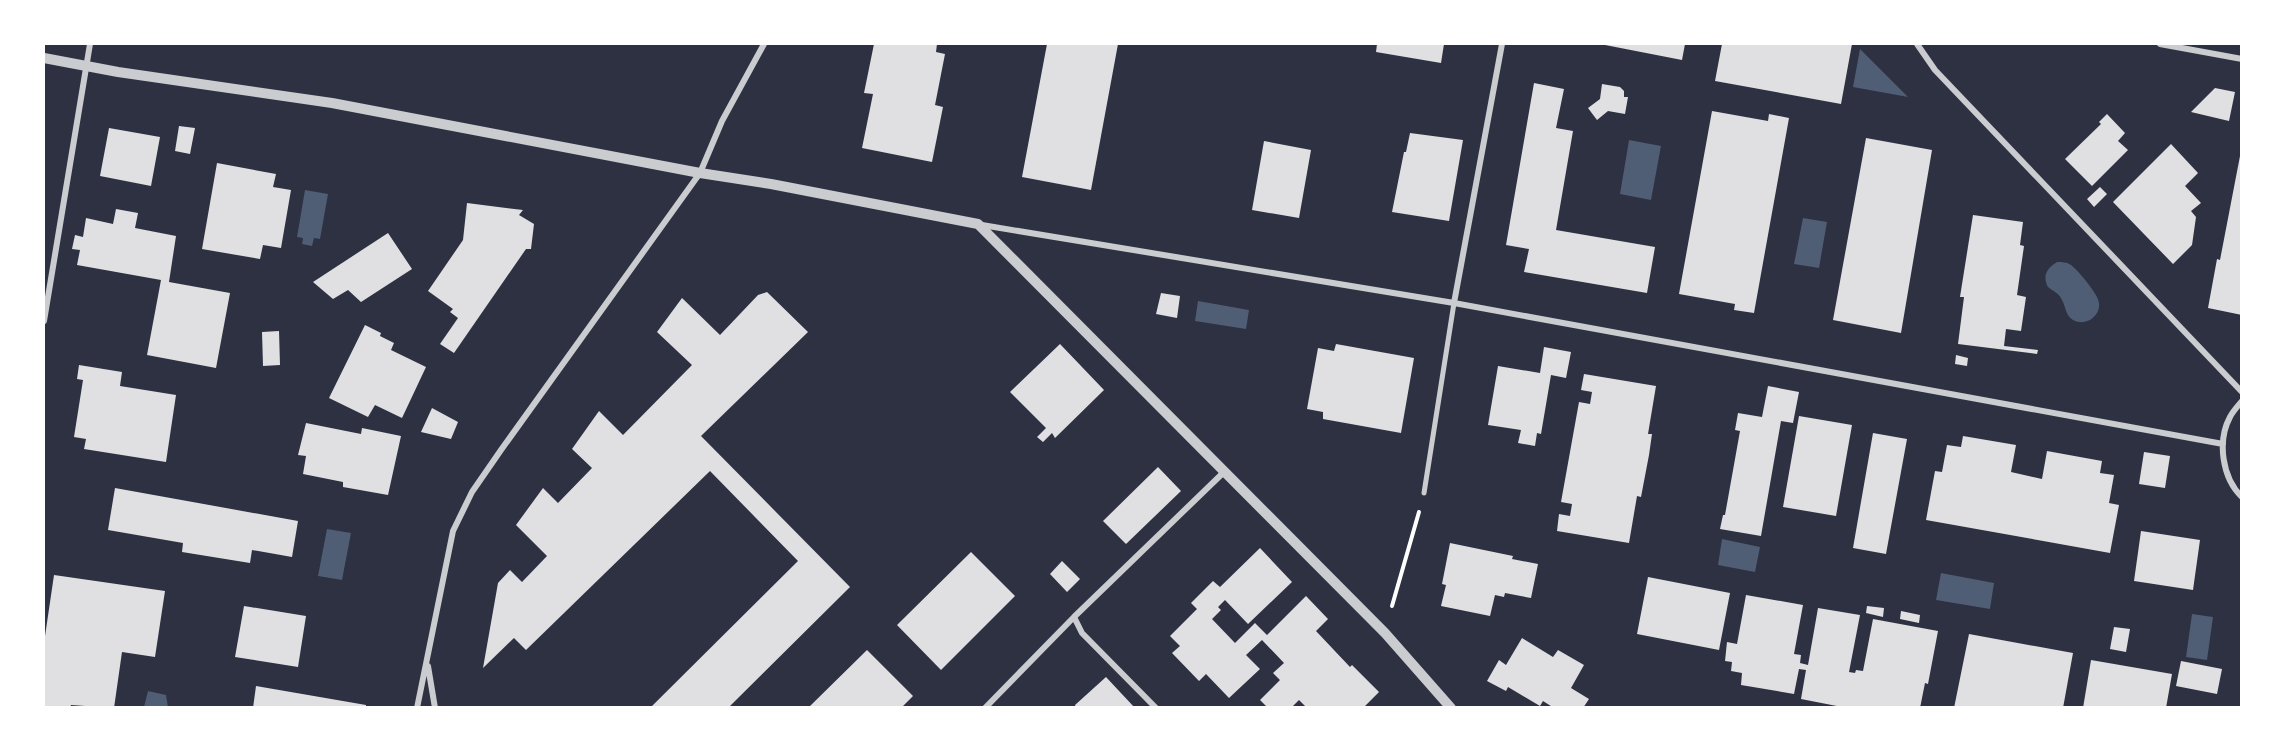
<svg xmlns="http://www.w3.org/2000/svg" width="2285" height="751" font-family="Georgia,serif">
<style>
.water{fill:#4f5d75}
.building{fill:#e0e0e3}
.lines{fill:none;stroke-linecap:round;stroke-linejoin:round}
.path{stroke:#fff;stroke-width:4}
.pedestrian{stroke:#caccd0;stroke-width:5}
.minor{stroke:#caccd0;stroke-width:6}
.tertiary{stroke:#caccd0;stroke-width:10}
</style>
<rect width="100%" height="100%" fill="#2d3142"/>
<path class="water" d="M1860 49 1908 97 1853 87Z
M1629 140 1661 146 1651 200 1620 194Z
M305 190 328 194 320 239 314 238 312 246 302 244 303 238 297 237Z
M1803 218 1827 222 1819 268 1794 264Z
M2057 262C2062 262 2067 262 2071 265 2077 269 2099 295 2099 303 2101 316 2086 327 2073 320 2065 315 2066 307 2062 300 2060 294 2053 291 2048 287 2042 276 2047 268 2057 262Z
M1198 301 1249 310 1246 329 1195 321Z
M327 529 351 533 342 580 318 576Z
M1722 539 1760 547 1755 572 1718 565Z
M1941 573 1994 583 1990 609 1936 600Z
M2192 614 2213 617 2207 660 2186 657Z
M148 691 166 695 168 707H144Z"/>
<path class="building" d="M874 44H937L936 52 945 54 935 105 943 107 932 162 862 148 873 94 864 93Z
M1047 44H1118L1091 190 1022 177Z
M1377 44H1444L1441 63 1376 52Z
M1600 44H1685L1682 60Z
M1722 44H1852L1841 104 1715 81Z
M1534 83 1564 89 1556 128 1573 131 1556 230 1655 247 1647 293 1524 272 1529 249 1506 245Z
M1602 84 1620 87 1624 91V97H1628L1625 114 1608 111 1597 120 1588 108 1600 99Z
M2215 88 2235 92 2229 121 2191 112Z
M1712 111 1768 121 1769 114 1789 118 1754 313 1734 310 1735 304 1679 294Z
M2107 114 2125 133 2118 141 2128 150 2092 186 2065 159 2101 124 2099 122Z
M179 126 195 128 190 154 175 151Z
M109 128 160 137 151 186 100 176Z
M1410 133 1463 140 1449 221 1392 212 1404 152H1406Z
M1866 138 1932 150 1901 333 1833 320Z
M1264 141 1311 150 1299 218 1252 210Z
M2171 144 2198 173 2185 186 2201 203 2191 211 2196 217 2192 245 2173 264 2113 202Z
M2240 156H2242V315L2208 308 2217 259 2220 260Z
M217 163 276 174 273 187 291 190 281 248 263 245 260 259 202 249Z
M2100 187 2107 194 2094 207 2087 199Z
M467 203 523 210 519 215 534 224 531 249H526L454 353 440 344 458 318 450 312 453 309 428 291 463 240Z
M116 209 138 213 135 228 176 236 169 282 230 293 216 368 147 355 161 280 77 265 80 250 72 249 75 235 83 237 86 218 113 224Z
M1973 215 2023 222 2020 245 2024 246 2017 295 2026 297 2021 331 2006 329 2004 346 2038 350 2037 354 1958 344 1964 297H1960Z
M388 233 412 269 361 302 348 290 333 299 313 282Z
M767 292 808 332 701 436 850 587 728 708H650L798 561 710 471 526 650 514 638 483 668 498 583 510 570 522 582 547 556 516 525 543 488 558 503 592 468 572 449 599 411 623 435 692 365 657 332 682 298 720 335 758 295Z
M1161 293 1180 296 1177 318 1156 314Z
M365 325 381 333 380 336 394 343 391 350 426 367 402 418 375 405 368 417 329 398Z
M279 331 280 365 263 366 262 332Z
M1060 344 1104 390 1055 438 1052 433 1043 442 1037 437 1046 428 1010 392Z
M1336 344 1414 358 1401 433 1323 419V412L1307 409 1318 348 1334 351Z
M1544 347 1571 352 1566 378 1551 375 1541 434 1537 433 1535 446 1518 443 1521 430 1488 425 1498 366 1540 373Z
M1956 355 1968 358 1967 366 1955 364Z
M79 365 122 372 120 386 176 395 166 462 84 449 86 439 74 437 83 380 77 379Z
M1584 374 1656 386 1648 434H1652L1649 455 1641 497 1637 496 1629 543 1557 531 1559 514 1570 516 1572 504 1561 502 1579 402 1590 404 1592 392 1581 390Z
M1768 386 1799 392 1793 423 1781 421 1761 536 1720 529 1723 515H1725L1740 431 1735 430 1738 413 1762 417Z
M432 408 458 422 451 439 421 432Z
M1799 416 1852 425 1836 516 1783 507Z
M306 423 361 434 362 428 401 436 388 495 343 487V482L303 474 306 456 298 455Z
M1873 433 1907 439 1886 554 1853 548Z
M1963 436 2016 445 2011 472 2042 479 2047 451 2102 461 2100 473 2114 475 2109 503 2119 505 2110 553 1926 520 1935 471 1942 472 1947 445 1961 447Z
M2144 452 2170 456 2165 488 2139 484Z
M1158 467 1181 491 1126 544 1103 521Z
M115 488 298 521 292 557 252 550 250 563 182 552 183 543 108 530Z
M2141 531 2200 540 2193 590 2134 581Z
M1450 543 1513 556 1512 559 1538 564 1531 598 1505 593 1504 597 1495 595 1490 616 1441 606 1446 585 1442 584Z
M1260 548 1292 582 1248 624 1225 600 1218 607 1221 610 1212 619 1235 643 1255 623 1267 635 1306 596 1328 619 1316 631 1350 667 1352 665 1379 692 1365 706 1366 708H1307L1299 700 1291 708H1268L1260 700 1280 680 1273 673 1284 663 1262 640 1246 655 1260 669 1229 698 1206 674 1199 681 1172 653 1180 646 1170 636 1197 609 1191 603 1213 581 1220 587Z
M971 552 1015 596 941 670 897 625Z
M1062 561 1080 579 1067 592 1050 574Z
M54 575 165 591 155 657 122 652 114 708 71 705 70 708H44V643Z
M1648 577 1730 593 1719 650 1637 634Z
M1746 595 1803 605 1794 654 1801 655 1800 663 1808 665 1818 608 1860 615 1849 672 1855 673 1856 670 1863 671 1873 619 1938 631 1928 684 1925 683 1920 708H1847L1801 699 1806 670 1799 669 1794 694 1741 685 1742 673 1731 671 1732 662 1725 661 1727 642 1737 644Z
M244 606 306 616 298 667 235 657Z
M1867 606 1884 608 1883 617 1866 613Z
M1901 611 1920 615 1919 623 1900 619Z
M2114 627 2130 629 2126 652 2110 649Z
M1969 634 2073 653 2063 708H1954Z
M1522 638 1553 657 1558 650 1584 665 1571 688 1589 699 1583 708H1554L1543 701 1540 706 1508 687 1506 691 1487 681 1499 660 1506 665Z
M867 650 913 696 901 708H808Z
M2091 660 2172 674 2166 708H2083Z
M2181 661 2222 669 2217 694 2176 686Z
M1106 677 1120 692 1135 708H1076L1075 705Z
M256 686 366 705V708H253Z"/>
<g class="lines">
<path class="path" d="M1392 606 1419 512"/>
<path class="pedestrian" d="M1424 493 1454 303"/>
<path class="minor" d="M1917 44 1935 70 2242 392
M2160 44 2242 59
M982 225 1454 303 2223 444
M1454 303 1502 44
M44 321 90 44
M2242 401C2238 406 2233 411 2230 417 2217 441 2222 478 2242 497
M428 666 435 708
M417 708 453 531 472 492 501 450 700 173 722 121 764 44
M985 708 1074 617
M1156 708 1082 633 1074 617 1224 472"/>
<path class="tertiary" d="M44 58 118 72 332 103 700 173 771 184 978 224 1385 633 1451 708"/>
</g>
<rect width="2285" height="751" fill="none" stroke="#ffffff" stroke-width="90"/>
</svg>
